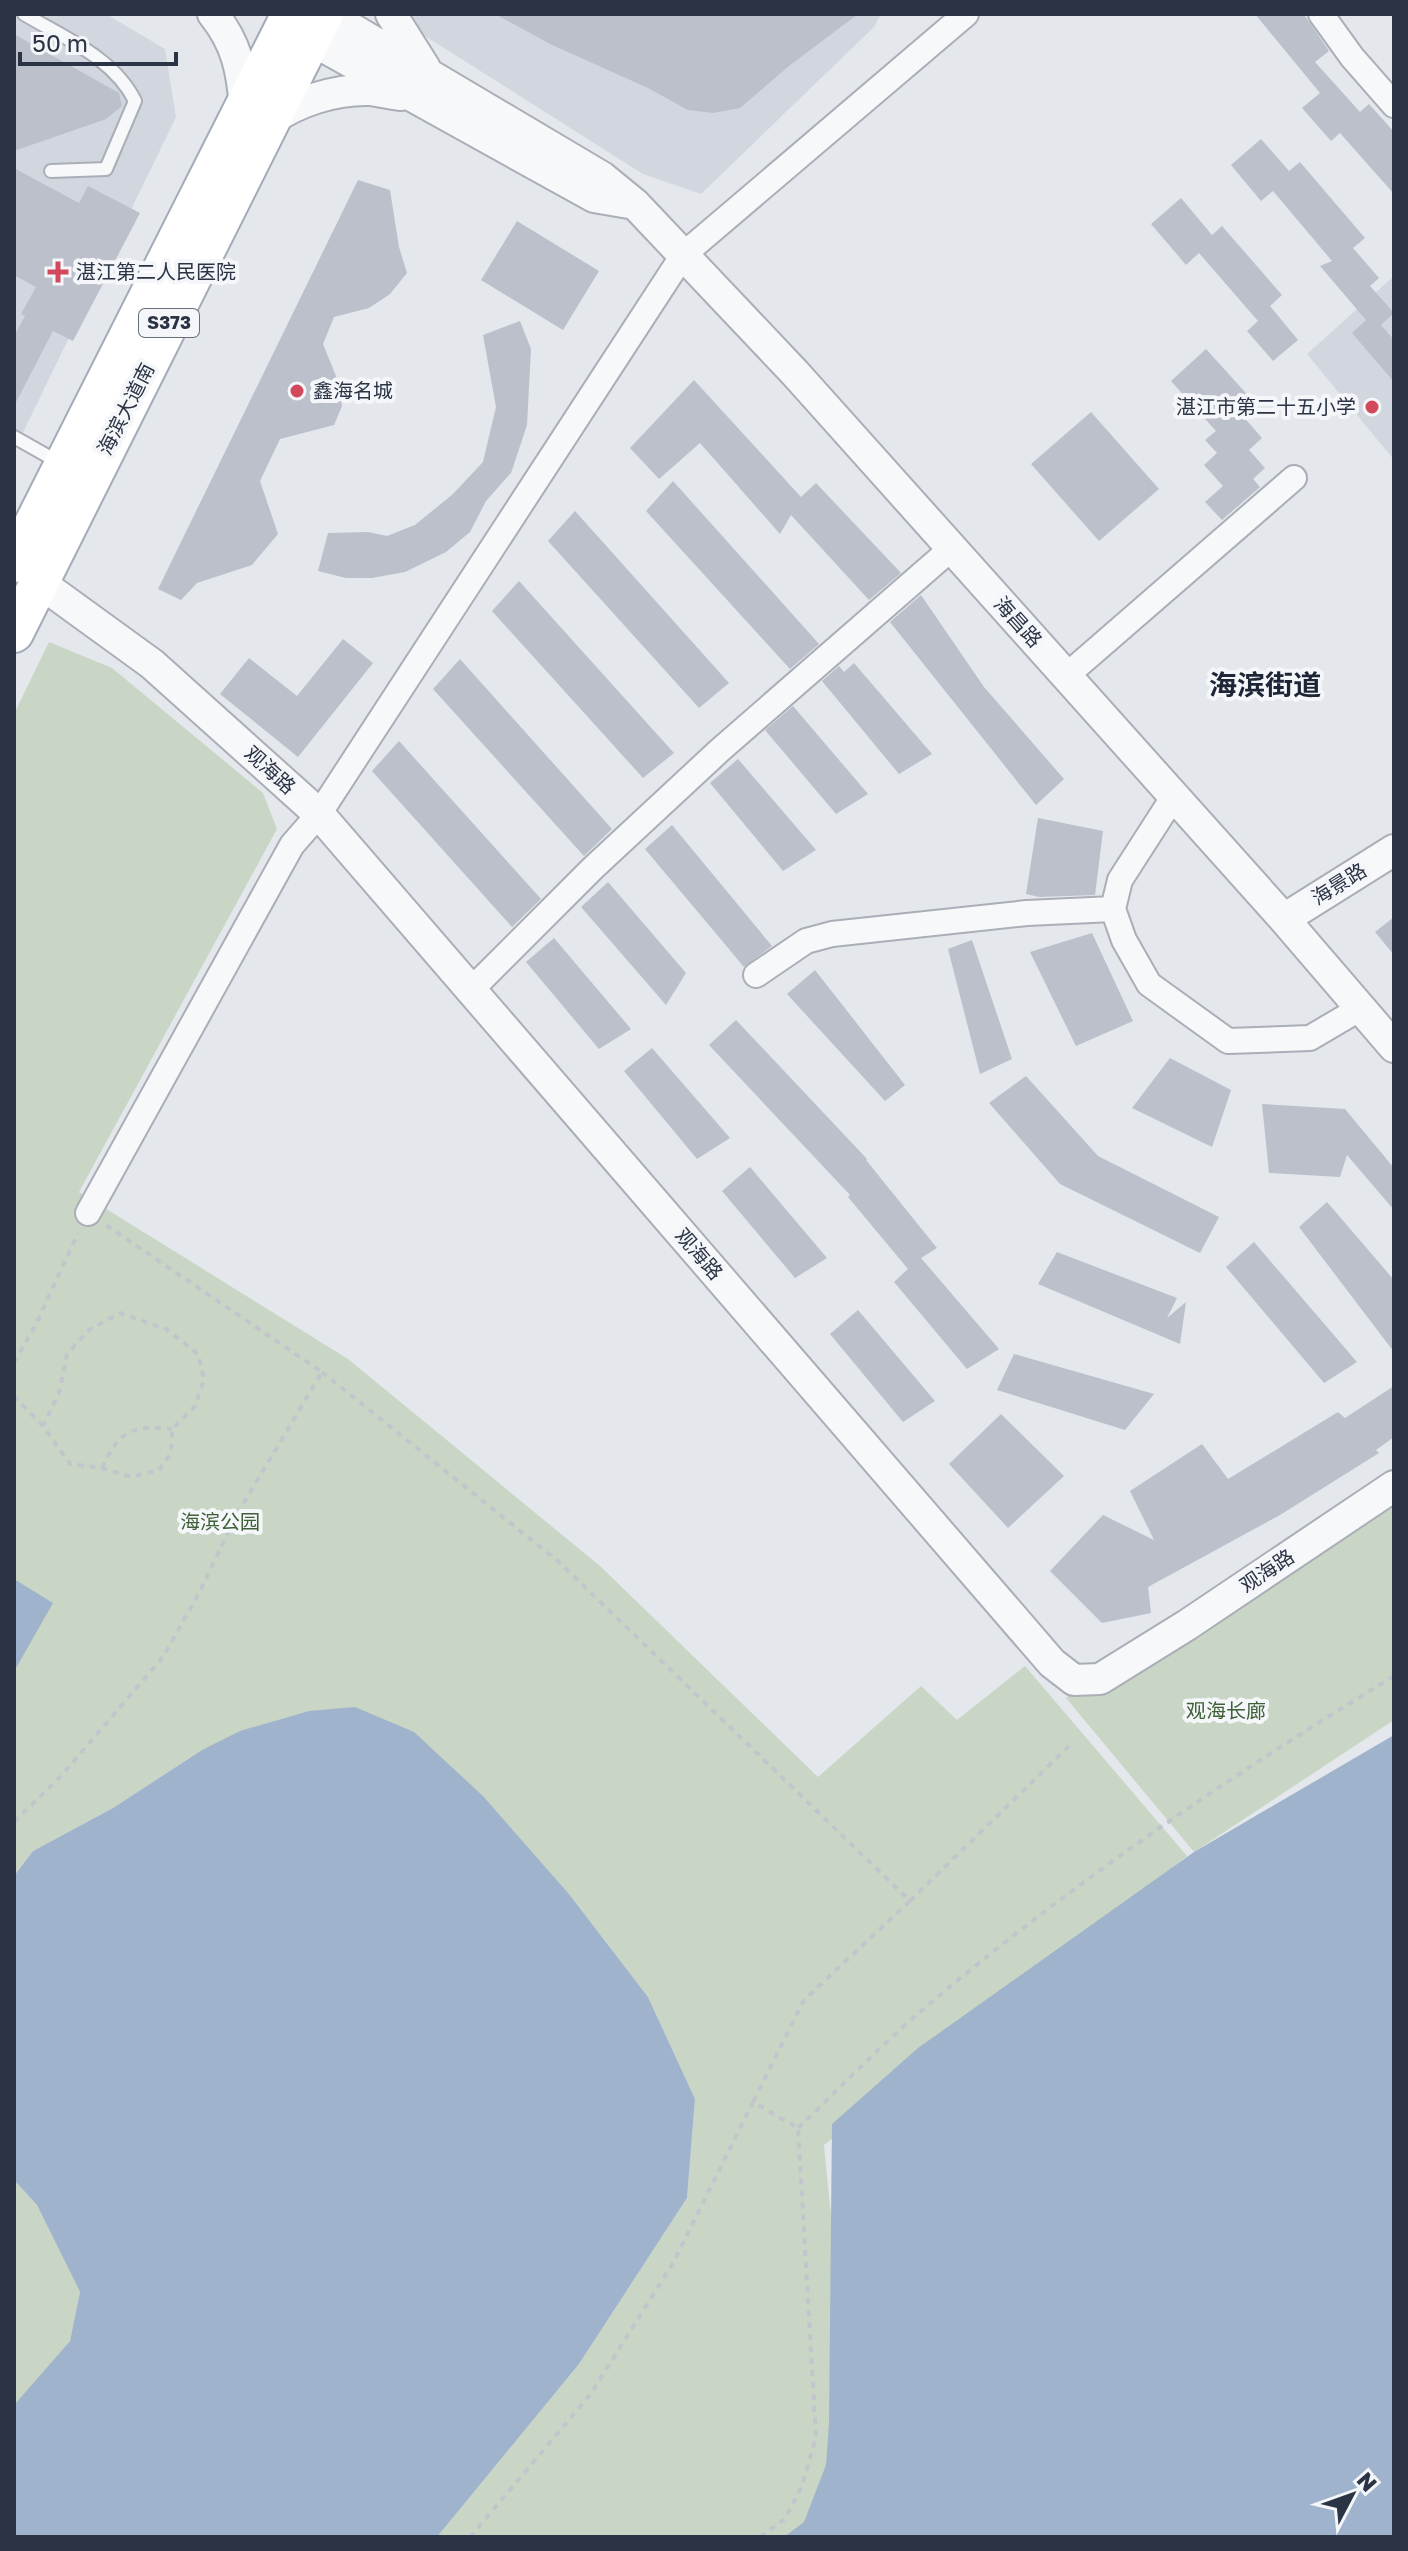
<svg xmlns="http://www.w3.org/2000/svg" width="1408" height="2551" font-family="'Golos Text','Noto Sans SC',sans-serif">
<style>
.built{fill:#d2d6de}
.green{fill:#c9d6c5}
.water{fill:#9fb4cc}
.building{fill:#bbc0ca}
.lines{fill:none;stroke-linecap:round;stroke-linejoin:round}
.service-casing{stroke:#a9aeb7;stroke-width:16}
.minor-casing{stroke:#a9aeb7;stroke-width:28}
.tertiary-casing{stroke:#a9aeb7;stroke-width:34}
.primary-casing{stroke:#a3abb8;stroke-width:42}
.path{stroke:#c2c5cb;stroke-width:4;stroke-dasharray:6 6;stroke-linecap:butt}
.service{stroke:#f7f8fa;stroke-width:12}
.minor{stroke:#f7f8fa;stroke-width:24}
.tertiary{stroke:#f7f8fa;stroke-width:30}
.primary{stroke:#fff;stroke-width:38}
.poi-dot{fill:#d1495b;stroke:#f4f6f9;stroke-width:3}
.labels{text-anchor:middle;stroke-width:8;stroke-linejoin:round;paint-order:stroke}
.shield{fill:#f4f6f9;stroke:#676e7b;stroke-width:2}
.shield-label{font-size:18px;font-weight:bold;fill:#2b3445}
.poi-label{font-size:20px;fill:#2b3445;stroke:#f4f6f9;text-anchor:start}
.street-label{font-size:20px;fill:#2b3445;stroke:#f4f6f9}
.park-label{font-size:20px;fill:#3f6138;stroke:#f4f6f9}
.district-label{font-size:28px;font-weight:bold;fill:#1d2536;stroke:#f4f6f9}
</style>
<rect width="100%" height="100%" fill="#e4e7ec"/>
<path class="built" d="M14 14H106L165 49 176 117 14 451Z
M411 14H881L874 27 701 194 643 174 414 29Z
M1394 276V460L1307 354Z"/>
<path class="green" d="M49 642 112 668 263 793 277 829 79 1192 348 1359 600 1566 818 1777 921 1686 957 1720 1025 1666 1187 1856 824 2145 837 2277 843 2458 800 2537H437L579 2364 687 2198 695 2099 648 1997 569 1894 484 1797 202 1750 113 1808 33 1851 14 1876V714Z
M1394 1489V1720L1194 1852 1066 1698 1101 1671Z
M14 2180 37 2205 80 2292 70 2341 14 2405Z"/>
<path class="water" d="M14 1579 53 1603 16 1668 14 1667Z
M355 1707 414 1732 484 1797 569 1894 648 1997 695 2099 687 2198 579 2364 437 2537H14V2405L70 2341 80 2292 37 2205 14 2180V1876L33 1851 113 1808 202 1750 240 1731 309 1711Z
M1394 1735V2537H784L804 2522 826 2465 829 2423 832 2124 918 2048 1194 1852Z"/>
<path class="building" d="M495 14H858L789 66 740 108 713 113 688 110 648 88 550 44Z
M1255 14H1303L1308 20 1329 51 1315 62 1360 112 1369 104 1394 132V194L1340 133 1331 141 1302 108 1320 93Z
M14 34 119 93 122 106 106 119 14 151Z
M1261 139 1289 171 1300 162 1365 238 1353 248 1379 278 1370 286 1394 313 1381 325 1394 340V382L1352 333 1366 320 1320 266 1332 261 1273 191 1261 201 1231 165Z
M14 168 79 203 88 186 140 213 73 341 53 331 14 406V336L25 316 21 314 36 287 14 275Z
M358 180 390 190 399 247 407 273 390 294 369 308 334 317 323 344 336 376 342 406 334 425 280 439 260 481 278 534 252 565 197 583 181 600 158 589Z
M1181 198 1212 235 1222 226 1282 295 1270 306 1298 340 1273 361 1247 331 1258 321 1199 253 1186 265 1151 224Z
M517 221 599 271 563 330 481 280Z
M520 321 531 349 527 425 511 473 486 501 470 532 446 552 405 572 372 578H346L318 571 328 533 368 532 387 536 415 525 453 494 483 462 496 407 483 335Z
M1206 349 1254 402 1241 414 1262 438 1249 450 1265 468 1253 479 1260 487 1222 520 1205 502 1223 486 1204 465 1217 453 1205 440 1216 431 1171 381Z
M694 380 801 497 816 483 901 573 869 600 791 515 780 534 700 443 659 479 630 448Z
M1091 412 1159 489 1099 541 1031 464Z
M673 481 819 644 790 669 646 511Z
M575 511 729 683 699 708 548 541Z
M519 581 674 753 643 778 492 611Z
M921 595 984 687 1064 779 1036 805 890 622Z
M343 639 373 663 298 757 220 694 249 658 297 696Z
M460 659 612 829 584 856 433 689Z
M854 663 932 754 899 774 822 681 839 666 844 672Z
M793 706 868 794 836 814 765 730Z
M399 741 541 899 512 927 372 771Z
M738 759 816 850 783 871 710 783Z
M1038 818 1103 831 1095 895 1039 897 1026 894Z
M672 825 772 946 744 967 645 849Z
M608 882 686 973 666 1005 581 907Z
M1394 917V955L1375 932Z
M1092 933 1133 1021 1076 1046 1030 952Z
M554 938 631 1029 599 1049 526 962Z
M972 940 1012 1059 980 1074 948 949Z
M815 970 905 1085 885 1101 787 994Z
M736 1020 867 1159 866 1160 937 1248 921 1258 999 1349 967 1369 894 1282 908 1269 848 1197 850 1195 709 1045Z
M652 1048 730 1138 697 1159 624 1071Z
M1170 1058 1231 1090 1212 1147 1132 1108Z
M1026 1076 1098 1156 1219 1217 1200 1253 1060 1184 989 1103Z
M1262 1104 1345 1109 1394 1168V1210L1347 1155 1340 1177 1269 1173Z
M750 1167 827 1258 795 1278 722 1191Z
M1327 1202 1394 1280V1352L1299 1227Z
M1254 1242 1357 1362 1324 1383 1226 1267Z
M1057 1252 1177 1298 1167 1318 1186 1302 1180 1344 1038 1284Z
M858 1310 935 1401 903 1422 830 1334Z
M1014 1354 1154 1394 1125 1430 997 1390Z
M1394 1386V1437L1376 1450 1379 1453 1280 1515 1148 1587 1151 1613 1102 1623 1050 1571 1103 1515 1154 1540 1130 1491 1202 1444 1228 1479 1338 1412 1345 1418Z
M1001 1414 1064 1476 1008 1528 949 1464Z"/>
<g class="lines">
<g class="service-casing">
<path id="service" d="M24 14C64 38 114 58 135 101L106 169 51 171
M14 437 60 463"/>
</g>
<g class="minor-casing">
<path id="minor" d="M1321 14 1352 57 1394 105
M1066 676 1294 478
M1174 796 1120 880 1113 909 1124 940 1149 984 1228 1041 1310 1038 1361 1008
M756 975 806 941 832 934 1027 913 1113 909
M471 990 593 868 720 750 952 548
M88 1213 292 845 319 814 683 255 966 14"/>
</g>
<g class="tertiary-casing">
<path id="tertiary" d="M213 14C237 44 242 70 245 108
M327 14 602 177 635 204 795 373 1284 919 1394 1047
M391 14 425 68
M301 53 311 40 594 197 629 203
M270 121C297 101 336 89 370 90 380 91 391 94 401 95
M39 582 152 664 319 814 1052 1663 1074 1680 1100 1679 1187 1625 1394 1486
M1284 919 1394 850"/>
</g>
<g class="primary-casing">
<path id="primary" d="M14 563 291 14
M14 633 324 14"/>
</g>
<path class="path" d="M14 1363 36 1324 78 1233
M322 1372 559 1562 910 1901 804 2000 753 2102
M14 1396 43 1426 70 1464 102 1468 131 1477 159 1470 171 1453 172 1429 195 1406 204 1379 198 1354 166 1329 120 1313 89 1330 67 1354 59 1393 43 1426
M102 1468C119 1431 131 1425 172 1429
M14 1822 62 1775 163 1657 199 1593 236 1516 322 1372 106 1225
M910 1901 1072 1743
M798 2128C841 2087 882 2044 927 2006 1072 1883 1231 1775 1394 1676
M470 2537 590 2395 672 2265 753 2102 798 2128 816 2437 802 2486 785 2519 760 2537"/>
<use href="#service" class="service"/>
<use href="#minor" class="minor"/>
<use href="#tertiary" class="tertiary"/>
<use href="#primary" class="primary"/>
</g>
<g class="poi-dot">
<path d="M54 260h8v8h8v8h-8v8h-8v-8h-8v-8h8z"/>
<circle cx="297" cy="391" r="8"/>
<circle cx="1372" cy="407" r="8"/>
</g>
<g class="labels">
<rect class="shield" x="139" y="309" width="60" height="28" rx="6"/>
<g class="shield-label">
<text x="169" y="329">S373</text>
</g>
<g class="poi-label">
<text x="76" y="279">湛江第二人民医院</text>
<text x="313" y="398">鑫海名城</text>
<text x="1356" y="414" text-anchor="end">湛江市第二十五小学</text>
</g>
<g class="street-label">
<text transform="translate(126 409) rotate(-63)" y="7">海滨大道南</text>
<text transform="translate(1018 622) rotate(48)" y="7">海昌路</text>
<text transform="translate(270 770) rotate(42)" y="7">观海路</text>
<text transform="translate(1339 884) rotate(-32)" y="7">海景路</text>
<text transform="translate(699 1254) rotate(49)" y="7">观海路</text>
<text transform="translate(1267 1571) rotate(-34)" y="7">观海路</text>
</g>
<g class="park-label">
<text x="220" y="1529">海滨公园</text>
<text x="1226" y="1718">观海长廊</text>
</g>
<g class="district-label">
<text x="1265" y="695">海滨街道</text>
</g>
</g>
<rect width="1408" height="2551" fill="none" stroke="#2b3445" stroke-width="32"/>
<g transform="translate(1352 2495) rotate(49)" stroke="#f4f6f9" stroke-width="6" paint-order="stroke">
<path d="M0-6L14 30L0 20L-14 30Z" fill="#2b3445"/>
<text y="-12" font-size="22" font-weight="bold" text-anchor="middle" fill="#2b3445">N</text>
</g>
<path d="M20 52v12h156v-12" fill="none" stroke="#2b3445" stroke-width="4"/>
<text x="32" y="52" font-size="24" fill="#2b3445" stroke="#f4f6f9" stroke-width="6" paint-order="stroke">50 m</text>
</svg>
